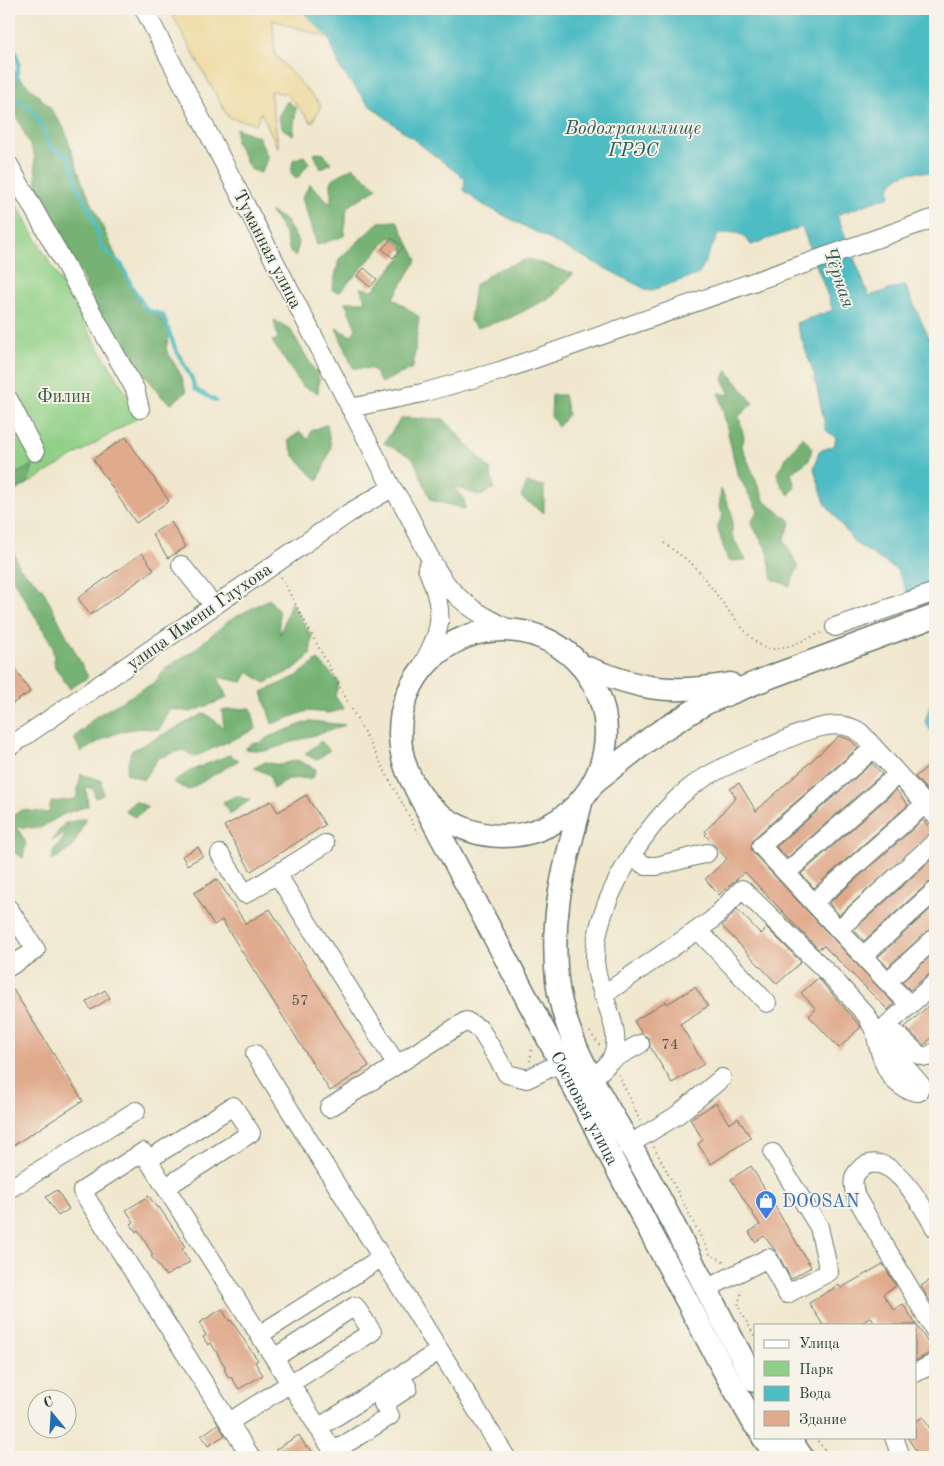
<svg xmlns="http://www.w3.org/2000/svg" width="944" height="1466" font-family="'Old Standard TT',serif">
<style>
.green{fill:#90d086;stroke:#58865d}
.forest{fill:#74b273;stroke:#4a7854}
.sand{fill:#eeda9e;stroke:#868c69}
.water{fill:#4ebcc3;stroke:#367c7c}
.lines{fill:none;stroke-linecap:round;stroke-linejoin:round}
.stream{stroke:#4ebcc3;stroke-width:4}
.building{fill:#e0aa8d}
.minor-casing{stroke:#68786a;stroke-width:20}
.major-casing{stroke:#68786a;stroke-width:25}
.path{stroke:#68786a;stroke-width:2;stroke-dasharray:1 4;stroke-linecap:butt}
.minor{stroke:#fff;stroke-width:18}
.major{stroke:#fff;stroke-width:22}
.labels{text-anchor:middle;stroke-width:4;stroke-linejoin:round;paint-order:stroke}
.number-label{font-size:15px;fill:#4f584a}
.street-label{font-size:18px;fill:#1f3d34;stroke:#f7f3e8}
.park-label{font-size:18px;fill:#365a44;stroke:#f7f3e8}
.shop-label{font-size:18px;fill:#366cbe;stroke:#f7f3e8;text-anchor:start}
.water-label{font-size:19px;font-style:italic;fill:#2b5d58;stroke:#f7f3e8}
</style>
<rect width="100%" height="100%" fill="#f7f3e8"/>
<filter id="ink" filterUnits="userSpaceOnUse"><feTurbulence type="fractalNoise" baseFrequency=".02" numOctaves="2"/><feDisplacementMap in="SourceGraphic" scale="10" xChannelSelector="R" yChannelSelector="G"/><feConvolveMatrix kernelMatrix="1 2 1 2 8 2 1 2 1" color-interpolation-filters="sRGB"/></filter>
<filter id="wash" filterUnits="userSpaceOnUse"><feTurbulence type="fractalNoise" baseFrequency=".0096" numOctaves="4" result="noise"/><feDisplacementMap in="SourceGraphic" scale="20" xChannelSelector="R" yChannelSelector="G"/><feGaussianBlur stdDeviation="1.12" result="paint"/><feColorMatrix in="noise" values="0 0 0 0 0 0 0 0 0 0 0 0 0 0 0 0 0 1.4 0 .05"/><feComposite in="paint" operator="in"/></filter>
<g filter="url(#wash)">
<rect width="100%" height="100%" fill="#f0e7ce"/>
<path class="green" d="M9 191 92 337 140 416 9 495Z"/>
<path class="forest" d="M9 62 12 70 48 105 64 128 81 179 118 261 130 280 141 307 161 318 169 334 166 349 182 377 186 392 171 404 162 397 102 319 67 246 39 203 34 154 9 100Z
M287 101 296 108 293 135 283 129 278 117Z
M236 128 259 137 268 158 261 173 250 169 236 142Z
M322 152 331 163 321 169 314 154Z
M304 156 309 163 297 179 291 173 293 160Z
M353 167 377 188 347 207 344 236 317 245 302 198 310 184 331 204V180Z
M270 211 286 221 299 243 295 257 290 252 285 234Z
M397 221 417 260 393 298 419 317 413 368 381 383 373 369 353 368 336 328 351 336 356 329 345 302H366L360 288 373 290 405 252 390 237 340 292 332 290 339 259 379 222Z
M529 259 573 274 553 296 510 318 477 328 470 321 475 285 496 270Z
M274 320 290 329 319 378 318 393 302 386 272 341 278 339Z
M727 370 753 403 739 416 744 438 742 447 765 502 791 521 784 540 798 567 790 586 772 579 768 552 751 523 758 511 737 473 719 393 730 395 723 379Z
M552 395H564L568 414 558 427 551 416Z
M401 418 444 419 490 469 494 488 481 496 452 486 464 498 465 509 431 500 413 458 384 443Z
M327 424 331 448 318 481 294 456 288 440 300 432 309 440 311 431Z
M803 437 812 448 809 460 791 473 795 487 789 495 782 486 777 473 788 455Z
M33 465 28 483 9 495V477Z
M527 483 544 486V513L521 497Z
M721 489 732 514V536L746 560 728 561 717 527 723 515 719 507Z
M9 539 19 567 42 588 88 677 70 689 55 667 52 645 9 572Z
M269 599 279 612 280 635 291 602 312 637 310 655 294 669 265 683 248 672 242 682 218 677 227 698 191 712 169 709 159 730C127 724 108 736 81 752L74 738 95 717 155 682 167 667 193 651 228 621Z
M318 660 339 682 335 696 344 709 330 713 307 711 272 724 262 692 297 676Z
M251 708 256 729 194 757 183 750 158 758 143 780 126 773 131 751 205 713 224 728 222 710Z
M310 721 345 725 265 751 245 749 252 743H261L268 737Z
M321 741 330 750 316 760 305 754Z
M229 755 239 760 188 790 173 782 190 771Z
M297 760 316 769 313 778 288 779 273 789 270 775 254 768 265 762 280 765Z
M81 774 101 780 103 794 95 798 94 789 86 787 88 806 64 814 40 828 17 827 26 843 23 858 9 849V818L22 810 49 813 51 802 76 799Z
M236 796 250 800 230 814 223 802Z
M135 801 148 807 135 817 124 811Z
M86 818 73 847 52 861 53 851 67 834 52 840 65 823Z"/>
<path class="sand" d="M169 9H300L329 38 273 20 275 55 321 105 312 123 287 94 270 91 279 150 261 112 256 124 228 117Z"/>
<path class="water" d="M300 9H935V174C916 171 901 169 889 188L890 196 837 215 869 296 905 285 935 351V625L925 606 907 592 897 570 855 543 825 503 814 469 819 451 834 446 836 438 826 430 814 374 796 323 833 310 802 227 751 245C742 231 733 231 718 235L699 274 649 291 478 202 464 190 465 179 369 105 341 70 329 38Z
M935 689V737L925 722Z"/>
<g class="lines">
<path class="stream" d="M9 41C24 63 18 70 11 94 35 109 42 120 50 147L68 156 79 190 92 215 102 248 122 265 132 287 147 310 163 315 175 348 192 379 195 389 216 401"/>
</g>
<g id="blocks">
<path class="building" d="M392 238 403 247 393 258 382 249Z
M364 268 377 279 370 287 357 276Z
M126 437 169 501 136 523 93 459Z
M171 522 186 547 168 558 152 534Z
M142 553 154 570 90 615 78 598Z
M9 659 30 692 9 706Z
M839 736 851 740 858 748 754 838 751 848 753 853 894 1004 888 1010 824 946 818 949 745 872 719 895 705 879 727 859 705 835 707 833 705 831 736 798 730 789 739 783 756 811Z
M935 760V799L915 777Z
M872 763 882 774 787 858 776 847Z
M896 790 908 805 814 888 801 874Z
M306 795 325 825 251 871 224 826 271 801 278 812Z
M923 820 933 832 839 915 829 903Z
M198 847 203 856 187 865 182 856Z
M935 856V881L928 883 864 941 854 930Z
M217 879 246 924 270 909 369 1066 330 1091 222 920 214 925 194 893Z
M935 905V928L928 930 888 967 878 957Z
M737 909 761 934 767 928 801 962 777 984 722 926Z
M935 952V973L928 975 910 990 902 982Z
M818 978 861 1027 839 1048 809 1016 816 1009 801 993Z
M9 983 83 1101 9 1148Z
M695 987 708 1006 680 1024 704 1064 672 1083 650 1047 649 1038 642 1034 634 1021 666 1001 667 1004Z
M105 990 110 998 91 1010 86 1002Z
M935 1000V1035L924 1045 905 1027Z
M716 1103 729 1124 738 1118 751 1138 711 1164 698 1144 703 1140 690 1119Z
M751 1166 811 1267 791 1279 777 1253 764 1236 755 1242 749 1232 760 1225 731 1179Z
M57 1190 69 1209 58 1216 46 1197Z
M149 1196 157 1208 159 1207 180 1238 185 1247 182 1249 190 1262 166 1276 151 1256 153 1255 138 1230 136 1232 131 1224 134 1222 126 1210Z
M883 1264 896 1286 883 1294 894 1310 903 1304 933 1351 915 1361V1325H875L871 1317 859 1325H823L809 1303 839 1285 841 1288Z
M935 1277V1309L921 1286Z
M222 1309 229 1321 231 1320 252 1352 258 1360 255 1362 263 1375 239 1389 231 1377 229 1378 224 1369 226 1368 211 1343 208 1345 203 1337 206 1335 199 1323Z
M923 1417 935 1437V1457H920L907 1437H915V1422Z
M218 1424 225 1435 208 1446 201 1436Z
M299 1435 306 1447 308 1446 313 1453 311 1455 312 1457H281L276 1449Z"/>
</g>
</g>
<g filter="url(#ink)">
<use href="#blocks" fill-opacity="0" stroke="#68786a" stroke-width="1"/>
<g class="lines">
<g class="minor-casing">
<path id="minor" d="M144 9 392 488C414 517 423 553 445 582 462 606 488 619 513 631
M9 165 135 389 140 409
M9 400 35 452
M350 408 422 393 500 371 935 218
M181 565 214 606
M835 627 935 592
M416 677C441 630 448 620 427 568
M9 747 349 513 392 488
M874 748 761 846 887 982
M220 854 245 894 325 844
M632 857 646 866H657L707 853
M786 873 898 774
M277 874 397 1065
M814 902 925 804
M9 909 36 950 9 967
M839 929 935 842
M698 930 767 1003
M863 956 935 891
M935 983 887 1025 919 1055 927 1057 935 1052
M603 995 712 920 742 889 830 975 867 1016 875 1032 921 1085 918 1092C888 1089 880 1056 875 1032
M910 1005 887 982 935 938
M255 1054 506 1457
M611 1060 640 1044
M593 1078C598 1073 608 1066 611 1059 627 1030 594 989 595 957 596 901 646 821 691 787 714 769 745 758 772 746 795 735 837 714 861 733L935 815
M329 1108 466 1021 480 1029 507 1074 527 1079 560 1063
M630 1144 676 1116 722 1078
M148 1160 233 1106 251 1133 166 1187
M9 1189 136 1111
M935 1228C923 1207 889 1144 860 1169 851 1177 853 1186 856 1197L935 1331
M708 1288 768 1258 787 1294 829 1272 819 1227 773 1153
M259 1335 381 1258
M915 1373 935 1363
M229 1422 372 1332 355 1306 274 1358
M318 1428 439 1351
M894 1437 901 1457
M333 1452 390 1416 383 1404 408 1388 400 1376
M251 1457 82 1191 143 1152 337 1457"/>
</g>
<g class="major-casing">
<g id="major">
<circle cx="503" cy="733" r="103"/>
<path d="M580 665C639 689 667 695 730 684"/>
<path d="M593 783 656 734 706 703 770 677 935 616"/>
<path id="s1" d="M416 789 722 1367 755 1425"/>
<path d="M582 799C565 866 550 909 557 980 565 1052 619 1121 652 1184 687 1249 719 1317 755 1381"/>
<path d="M763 1437 777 1457"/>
<path d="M788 1437 802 1457"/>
</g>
</g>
<path class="path" d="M664 543C674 551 686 558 695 567 712 584 748 646 769 649 786 650 805 639 821 633
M281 577 418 833
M590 1032 600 1046
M530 1061 532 1046
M619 1075 640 1121
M654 1147 710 1254 725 1262
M742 1289 738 1306 755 1337
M815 1437 830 1457"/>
<use href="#minor" class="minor"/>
<use href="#major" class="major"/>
</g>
</g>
<defs>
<g id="shop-pin" transform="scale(1.125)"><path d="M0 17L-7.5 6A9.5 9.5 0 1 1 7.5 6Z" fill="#3f7fe0" stroke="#f7f3e8"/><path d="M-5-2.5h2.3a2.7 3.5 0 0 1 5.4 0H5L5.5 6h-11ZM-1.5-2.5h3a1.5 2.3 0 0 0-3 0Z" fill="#fff"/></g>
</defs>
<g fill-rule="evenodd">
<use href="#shop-pin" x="766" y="1201"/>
</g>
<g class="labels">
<g class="number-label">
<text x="300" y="1005">57</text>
<text x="670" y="1049">74</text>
</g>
<g class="street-label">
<text transform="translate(268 249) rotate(63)" y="6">Туманная улица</text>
<text transform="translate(199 616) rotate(-35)" y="6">улица Имени Глухова</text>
<text dy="6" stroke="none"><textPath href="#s1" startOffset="361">Сосновая улица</textPath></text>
</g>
<g class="park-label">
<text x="64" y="402">Филин</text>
</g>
<g class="shop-label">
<text x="782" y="1207">DOOSAN</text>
</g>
<g class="water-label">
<text x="633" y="134">Водохранилище<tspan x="633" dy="22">ГРЭС</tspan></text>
<text transform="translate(840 277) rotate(71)" y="7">Чёрная</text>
</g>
</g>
<rect width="944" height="1466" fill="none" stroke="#f7f3e8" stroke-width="30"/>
<rect x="754" y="1324" width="162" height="115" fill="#f7f3e8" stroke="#a1aaa0"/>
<rect x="764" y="1340" width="25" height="8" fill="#ffffff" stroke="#a1aaa0"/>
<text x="799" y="1348" font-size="15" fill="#1f3d34">Улица</text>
<rect x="764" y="1361" width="25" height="15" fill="#90d086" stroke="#a1aaa0"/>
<text x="799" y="1374" font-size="15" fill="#1f3d34">Парк</text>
<rect x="764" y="1386" width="25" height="15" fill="#4ebcc3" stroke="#a1aaa0"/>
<text x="799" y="1398" font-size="15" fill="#1f3d34">Вода</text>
<rect x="764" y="1411" width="25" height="15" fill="#e0aa8d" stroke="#a1aaa0"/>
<text x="799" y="1424" font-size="15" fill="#1f3d34">Здание</text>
<g transform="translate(52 1414) rotate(342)"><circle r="24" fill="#f7f3e8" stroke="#a1aaa0"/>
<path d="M0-4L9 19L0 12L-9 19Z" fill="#1f6fb2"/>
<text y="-8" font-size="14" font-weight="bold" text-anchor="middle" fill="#1f3d34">С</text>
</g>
</svg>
